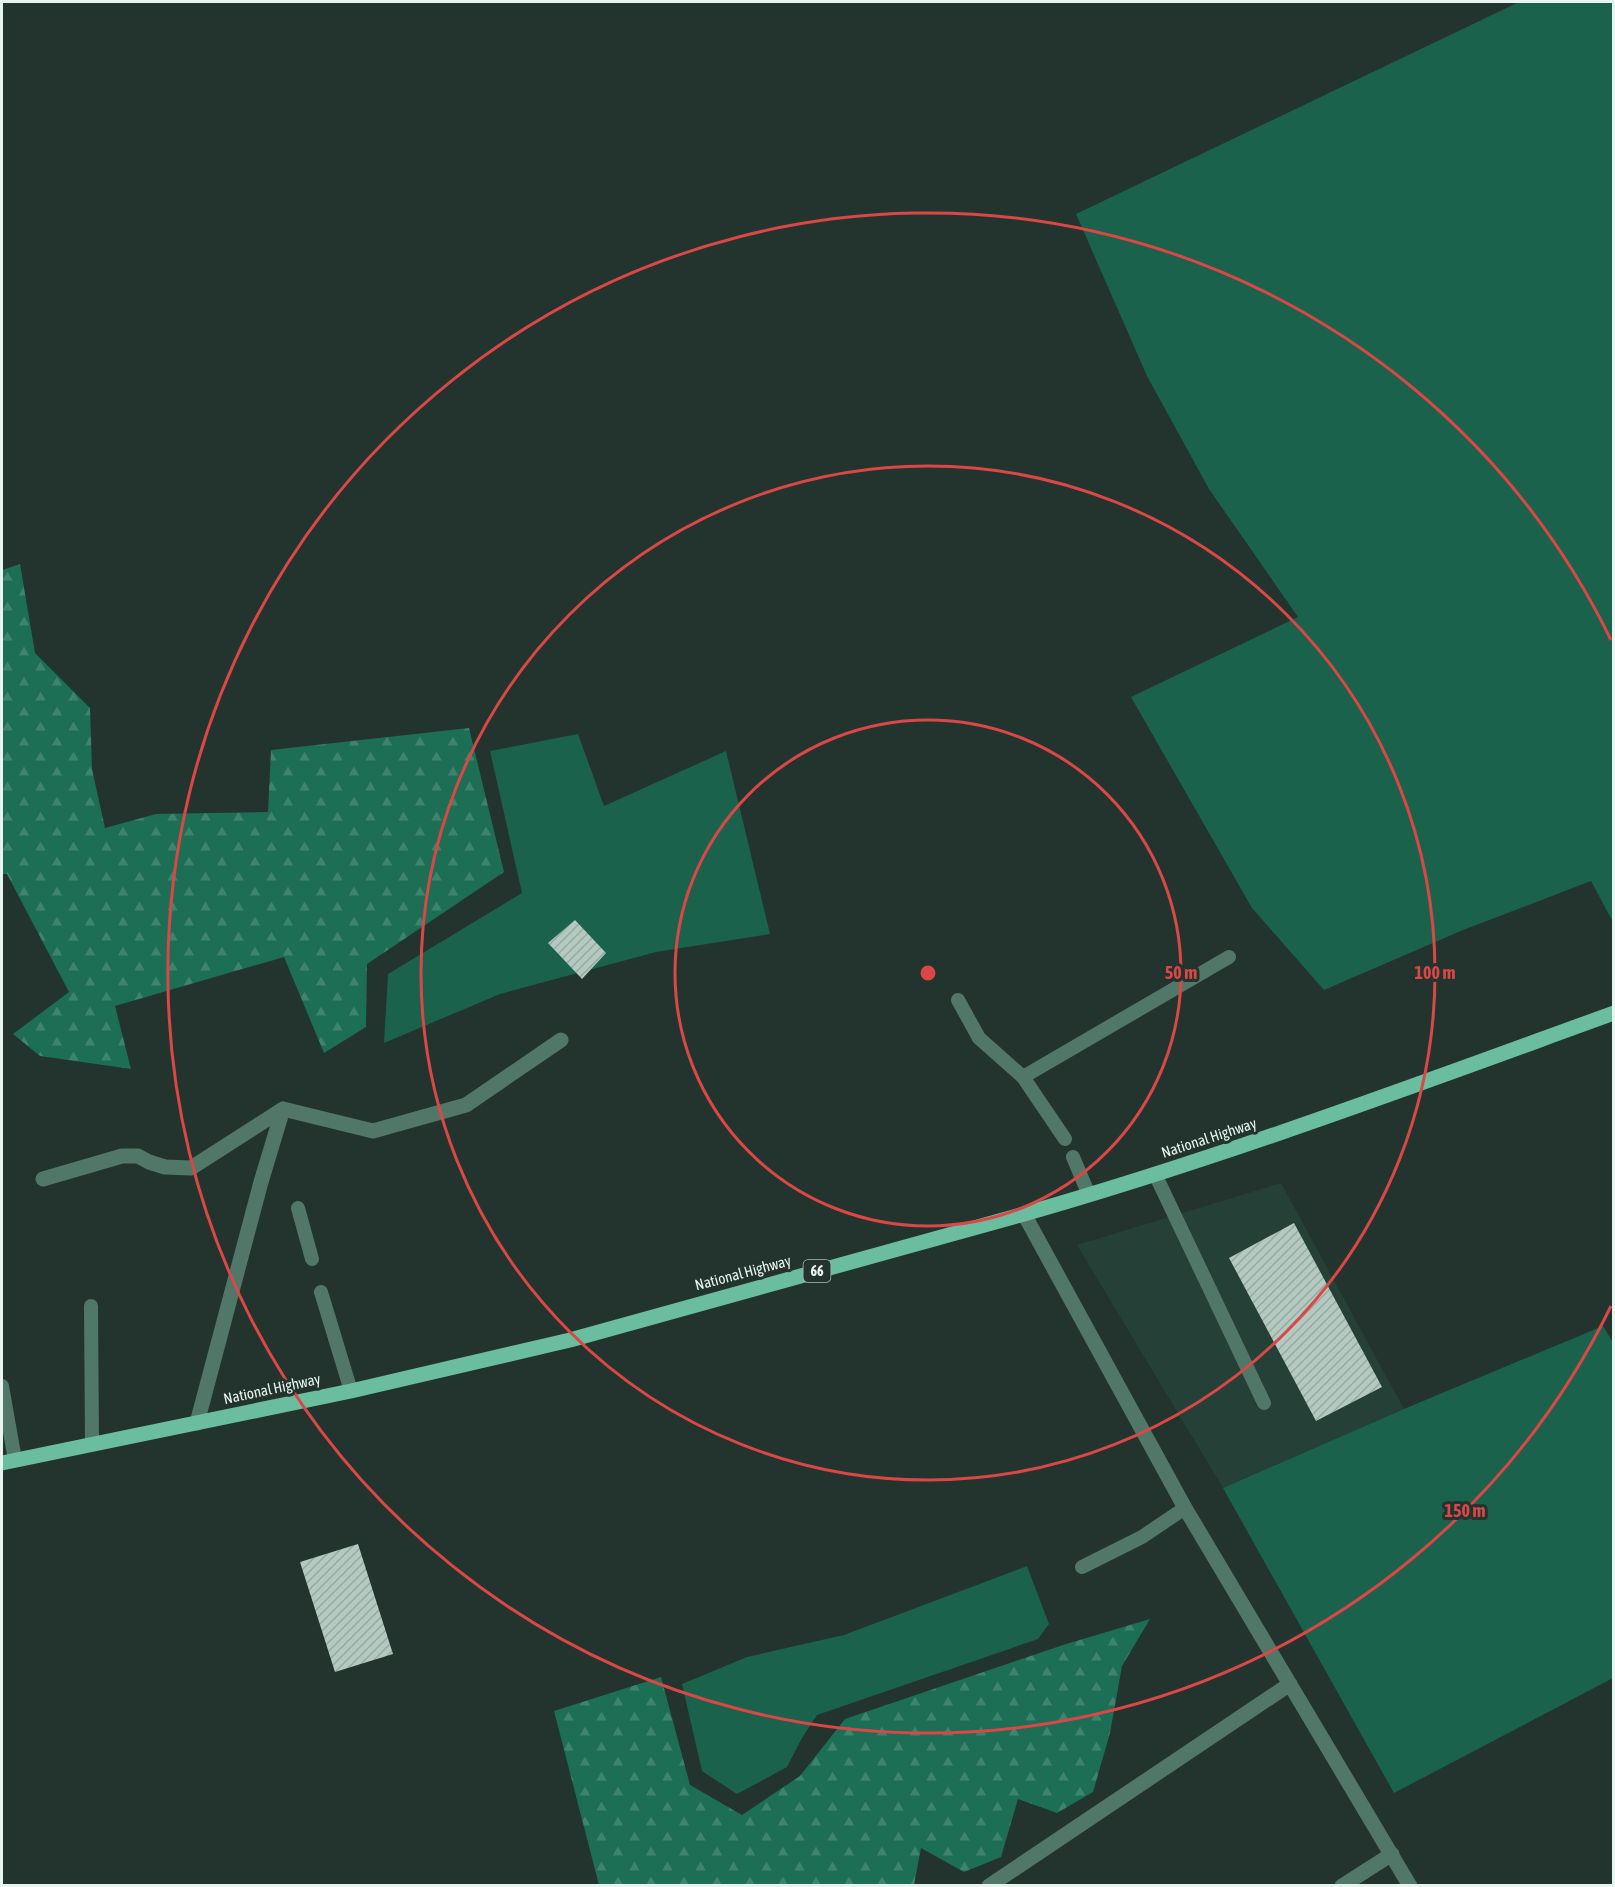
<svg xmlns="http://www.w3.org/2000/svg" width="1615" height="1887" font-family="'Asap Condensed',sans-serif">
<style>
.built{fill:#254036}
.green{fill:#1b624c}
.forest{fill:url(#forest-firs)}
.building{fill:url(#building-hatch)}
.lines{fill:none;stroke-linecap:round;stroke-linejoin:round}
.lane{stroke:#517768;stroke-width:14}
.street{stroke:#517768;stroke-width:15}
.primary{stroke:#6bbda0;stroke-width:15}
.ring{fill:none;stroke:#d94746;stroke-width:3}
.labels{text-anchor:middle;stroke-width:6;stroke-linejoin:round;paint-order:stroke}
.shield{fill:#22342d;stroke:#adbab5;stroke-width:1.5}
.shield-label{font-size:14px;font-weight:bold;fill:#e8f4ef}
.street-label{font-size:15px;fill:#e8f4ef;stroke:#22342d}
.centre{fill:#d94746;stroke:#22342d;stroke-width:3}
.ring-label{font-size:18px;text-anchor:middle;font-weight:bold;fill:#d94746;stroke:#22342d;stroke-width:6;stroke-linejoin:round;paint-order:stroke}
</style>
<defs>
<pattern id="forest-firs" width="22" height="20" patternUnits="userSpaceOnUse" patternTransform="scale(1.5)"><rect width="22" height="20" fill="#1c6e55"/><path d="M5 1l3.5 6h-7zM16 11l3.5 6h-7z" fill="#3d836e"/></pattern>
<pattern id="building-hatch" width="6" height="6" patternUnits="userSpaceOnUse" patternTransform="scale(1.5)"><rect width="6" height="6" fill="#b4c9c0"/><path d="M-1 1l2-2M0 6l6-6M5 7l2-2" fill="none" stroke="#98a9a2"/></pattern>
</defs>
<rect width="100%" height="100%" fill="#22342d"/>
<path class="built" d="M1281 1183 1404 1409 1223 1488 1077 1245Z"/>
<path class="green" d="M1519 2H1613V922L1591 881 1463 930 1324 990 1252 908 1131 697 1298 617 1209 489 1147 376 1076 214Z
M578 734 604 806 726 751 770 934 656 952 500 994 384 1043 388 974 522 893 490 751Z
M1603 1326 1614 1344 1613 1678 1394 1793 1223 1488 1404 1409Z
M1027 1566 1049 1624 1038 1639 817 1715 802 1738 787 1767 737 1794 702 1771 682 1684 747 1657 844 1635Z"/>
<path class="forest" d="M20 564 35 653 90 708 92 769 105 828 156 814 268 812 271 750 469 728 504 872 367 964 366 1027 324 1053 284 957 115 1006 131 1069 40 1056 13 1034 69 992 7 874H2V570Z
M1150 1619 1122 1666 1110 1733 1093 1792 1057 1813 1018 1799 1001 1857 964 1872 921 1848 914 1885H599L554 1711 661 1677 690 1785 742 1815 800 1776 845 1719 1063 1645Z"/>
<path class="building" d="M575 920 606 953 582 979 548 943Z
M1294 1223 1382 1387 1316 1421 1229 1258Z
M358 1544 393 1654 335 1672 300 1562Z"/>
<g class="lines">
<path class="lane" d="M958 1000 979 1038 1023 1077 1065 1139
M1023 1077 1229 957
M1073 1157 1089 1195
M1155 1174 1264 1403
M298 1208 312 1259
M321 1292 351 1391
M91 1306 92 1444
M2 1386 15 1460
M1082 1567 1142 1537 1185 1508"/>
<path class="street" d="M43 1179 122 1156H138L149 1162 165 1167 191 1168 283 1109 373 1131 466 1105 561 1040
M1024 1214 1185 1508 1410 1886
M197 1423 261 1182 283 1109
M989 1886 1290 1684
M1342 1886 1392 1854"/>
<path class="primary" d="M2 1463 351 1391 570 1340 1024 1214C1224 1157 1418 1084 1614 1013"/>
</g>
<g class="ring">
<circle cx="928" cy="973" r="253"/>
<circle cx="928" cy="973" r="507"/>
<path d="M1611 1306A760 760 0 1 1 1611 640"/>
</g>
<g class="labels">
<rect class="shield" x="803.5" y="1260" width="27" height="22" rx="4.5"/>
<g class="shield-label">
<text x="817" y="1276">66</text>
</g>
<g class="street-label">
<text transform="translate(1209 1138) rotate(-18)" y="5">National Highway</text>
<text transform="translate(743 1273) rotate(-15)" y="5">National Highway</text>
<text transform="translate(272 1389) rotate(-12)" y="5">National Highway</text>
</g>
</g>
<circle cx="928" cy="973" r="9" class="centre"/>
<g class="ring-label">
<text x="1181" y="979">50 m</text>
<text x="1435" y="979">100 m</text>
<text x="1465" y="1517">150 m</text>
</g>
<rect width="1615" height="1887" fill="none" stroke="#e8f4ef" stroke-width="6"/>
</svg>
